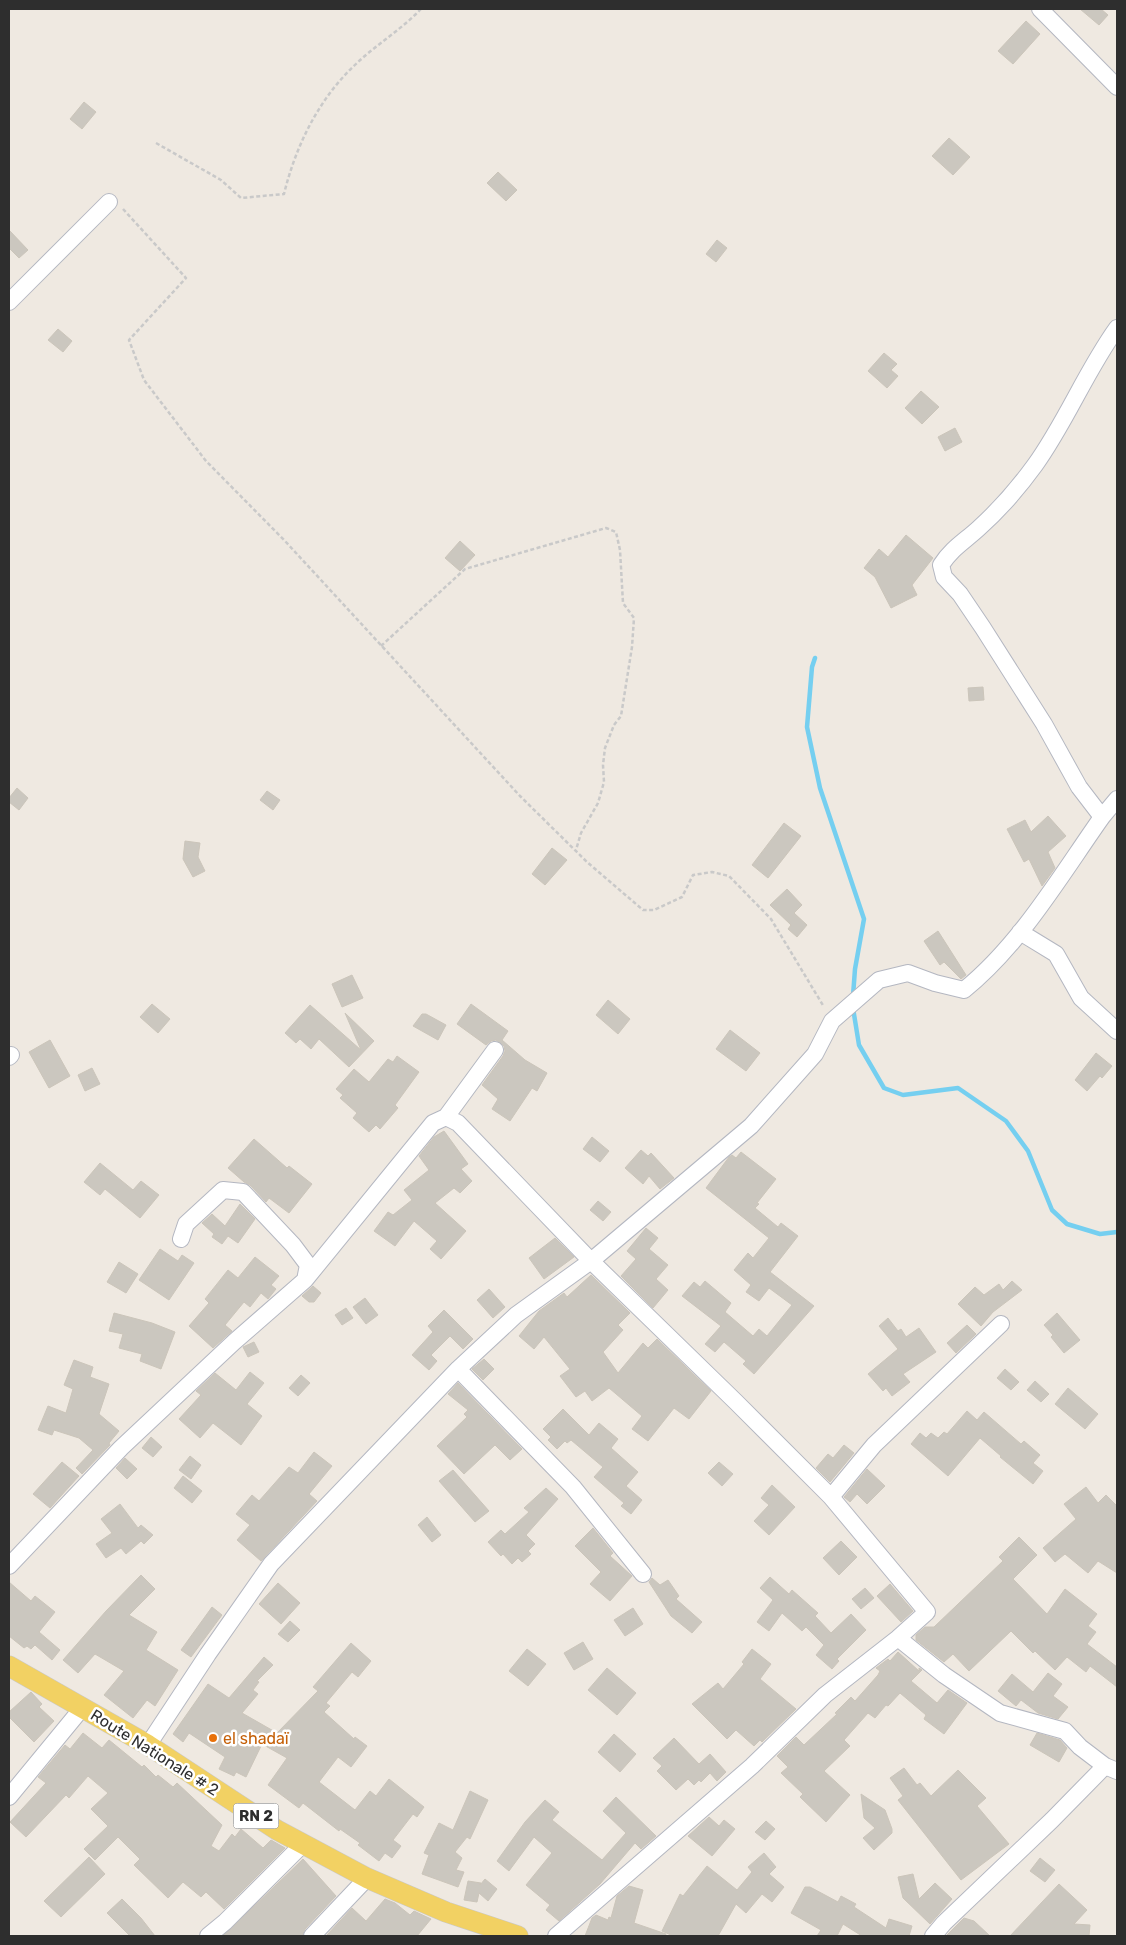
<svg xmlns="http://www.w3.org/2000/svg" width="1126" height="1945" font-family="Rubik,sans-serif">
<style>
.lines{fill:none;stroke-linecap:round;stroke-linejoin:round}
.stream{stroke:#75cff0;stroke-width:4.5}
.building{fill:#cbc7bf;stroke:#cbc5ba}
.minor-casing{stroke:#b4b7c1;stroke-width:18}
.major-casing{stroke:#c9c9c9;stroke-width:21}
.path{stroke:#c9c9c9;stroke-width:2.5;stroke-dasharray:4 2.5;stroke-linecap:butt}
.minor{stroke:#fff;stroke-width:16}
.major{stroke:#f2d163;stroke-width:20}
.food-dot{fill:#e8710a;stroke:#fff;stroke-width:2}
.labels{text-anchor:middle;stroke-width:5;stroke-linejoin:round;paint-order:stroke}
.shield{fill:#fff;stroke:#6d6d6d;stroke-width:1}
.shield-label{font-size:15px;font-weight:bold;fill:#2e2e2e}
.food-label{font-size:16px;fill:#c56008;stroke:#fff;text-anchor:start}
.street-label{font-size:16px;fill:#2e2e2e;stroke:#fff}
</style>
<rect width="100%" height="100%" fill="#efe9e1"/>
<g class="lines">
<path class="stream" d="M815 658 812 667 807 727 820 788 864 919 855 969 853 996
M853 1008 859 1045 884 1088 903 1095 958 1088 1006 1121 1028 1151 1052 1210 1067 1224 1100 1234 1117 1232"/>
</g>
<path class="building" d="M1080 9H1101L1108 15 1099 25Z
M1026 21 1040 34 1013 64 998 51Z
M84 102 96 112 82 129 70 119Z
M949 138 970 157 953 175 932 156Z
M498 172 517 190 506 201 487 183Z
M9 230 28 250 19 258 9 248Z
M717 240 727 248 716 262 706 254Z
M58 329 72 341 63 352 48 340Z
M884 353 897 364 891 370 898 376 887 388 868 371Z
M921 391 939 407 922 424 905 408Z
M955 428 962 442 945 451 938 437Z
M906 535 933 558 912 585 917 595 891 608 875 577 864 568 879 549 888 557Z
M460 541 475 555 460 571 445 558Z
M983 687 984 700 969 701 968 688Z
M17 788 28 798 19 810 9 802V798Z
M267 791 280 800 273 810 260 800Z
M1048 816 1066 836 1048 852 1055 868 1042 886 1029 859 1024 862 1007 829 1025 820 1031 832Z
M784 823 801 836 768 878 752 865Z
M185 841 200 843 198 857 205 871 193 877 183 859Z
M552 848 567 860 545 885 532 874Z
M787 889 802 905 794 913 807 925 797 937 788 929 791 925 770 905Z
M938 931 966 975 961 979 944 962 940 965 924 941Z
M352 975 363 998 342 1007 332 984Z
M608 1000 630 1019 618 1034 596 1015Z
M152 1004 170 1019 158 1033 140 1017Z
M471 1004 508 1031 502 1040 525 1060 547 1073 537 1091 532 1088 510 1121 492 1109 498 1099 482 1085 503 1056 505 1051 504 1046 496 1040 491 1041 486 1045 457 1024Z
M310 1005 361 1050 345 1013 374 1041 349 1067 319 1039 311 1049 300 1039 296 1043 285 1033Z
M422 1014H426L446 1025 438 1040 413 1026Z
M730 1030 760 1053 746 1071 716 1049Z
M50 1040 70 1076 49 1088 29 1052Z
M1096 1053 1112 1066 1102 1078 1100 1076 1087 1091 1075 1080Z
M397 1056 419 1072 395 1105 398 1108 380 1129 376 1125 369 1132 353 1118 357 1113 340 1098 343 1095 336 1089 354 1069 369 1082 388 1059 393 1062Z
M92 1068 100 1084 85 1091 78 1075Z
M444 1131 468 1164 461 1169 472 1181 460 1193 454 1188 435 1203 466 1231 441 1259 430 1249 437 1241 414 1221 395 1246 374 1231 388 1212 393 1215 412 1200 404 1190 429 1170 419 1156 434 1137Z
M592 1137 609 1151 600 1162 583 1149Z
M254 1139 287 1168 289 1166 312 1184 289 1213 269 1198 266 1202 250 1185 244 1182 228 1168Z
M641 1150 648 1156 651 1153 674 1178 660 1189 649 1176 643 1184 625 1168Z
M741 1152 776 1179 757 1203 759 1204 755 1208 778 1227 781 1223 798 1236 770 1272 814 1306 754 1374 743 1364 746 1361 724 1342 715 1352 705 1344 721 1326 682 1296 694 1282 700 1287 705 1281 731 1303 725 1312 753 1336 759 1329 767 1336 792 1305 769 1288 759 1301 746 1292 751 1285 734 1270 748 1253 753 1258 769 1238 706 1188 729 1157 732 1155 736 1158Z
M100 1163 133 1190 141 1181 159 1195 140 1218 105 1189 100 1195 84 1182Z
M598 1201 611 1212 603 1221 590 1210Z
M240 1204 255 1219 238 1243 228 1236 222 1244 212 1237 214 1234 202 1223 212 1214 225 1226Z
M646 1228 658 1238 649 1249 668 1265 656 1279 668 1290 653 1308 621 1276 636 1259 627 1251Z
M555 1238 574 1257 544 1279 529 1258Z
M160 1249 178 1261 182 1255 194 1263 169 1300 139 1280Z
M255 1257 279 1276 271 1285 276 1289 268 1299 261 1293 250 1307 244 1302 225 1325 232 1331 213 1348 189 1326 209 1303 205 1299 228 1270 238 1278Z
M119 1262 138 1274 126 1293 107 1282Z
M591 1275 630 1313 618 1325 623 1330 603 1352 618 1373 643 1343 648 1348 657 1339 711 1391 689 1419 674 1408 648 1441 632 1429 642 1416 609 1388 592 1401 585 1391 576 1397 560 1376 570 1369 544 1337 534 1349 519 1336 539 1311 564 1293 567 1297Z
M1012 1281 1022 1290 993 1312 981 1326 958 1304 975 1287 984 1295 999 1284 1003 1290Z
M313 1286 321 1293 314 1302H309L302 1296Z
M489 1289 505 1307 493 1318 477 1300Z
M365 1298 378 1315 366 1324 353 1307Z
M346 1308 353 1318 342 1325 335 1315Z
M444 1310 473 1339 463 1349 450 1336 431 1355 437 1361 429 1370 412 1355 433 1332 428 1326Z
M114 1313 152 1323 175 1332 161 1369 140 1361 142 1354 119 1348 123 1334 109 1331Z
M1057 1313 1080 1340 1064 1353 1051 1337 1053 1335 1044 1325Z
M888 1318 898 1331 901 1329 906 1337 919 1328 936 1352 903 1374 910 1382 892 1396 886 1388 883 1391 868 1374 898 1349 879 1326Z
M967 1325 976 1334 956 1353 947 1343Z
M254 1342 259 1352 248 1357 243 1347Z
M484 1359 494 1369 483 1380 472 1369Z
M74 1360 93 1367 90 1377 109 1384 99 1414 119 1431 109 1443 110 1445 82 1474 76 1468 93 1450 79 1438 54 1430 52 1435 38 1430 48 1406 66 1413 73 1389 64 1385Z
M1005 1369 1019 1382 1011 1390 997 1378Z
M250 1372 264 1383 247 1404 262 1416 241 1445 213 1423 200 1438 179 1419 201 1395 196 1391 215 1373 236 1390Z
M301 1375 310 1383 298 1396 289 1388Z
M1035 1381 1049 1394 1041 1402 1027 1390Z
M458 1383 522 1449 510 1460 495 1445 464 1474 437 1446 467 1417 464 1414 468 1410 448 1394Z
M1068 1388 1098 1414 1085 1429 1055 1404Z
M563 1409 589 1435 599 1423 618 1439 611 1448 638 1472 626 1486 642 1500 631 1514 621 1506 624 1503 594 1477 603 1467 571 1440 567 1443 565 1441 557 1449 548 1440 551 1437 543 1429Z
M967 1411 977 1420 984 1412 1021 1444 1024 1441 1040 1455 1033 1463 1043 1471 1033 1484 1000 1457 1001 1456 980 1438 948 1476 911 1444 920 1433 926 1438 931 1433 938 1438 944 1432 947 1434Z
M151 1437 162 1447 153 1457 142 1448Z
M844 1445 854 1453 830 1482 816 1468 828 1454 833 1458Z
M314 1452 332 1466 309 1494 317 1501 261 1561 237 1540 250 1525 236 1514 252 1495 259 1501 289 1467 298 1473Z
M190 1456 201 1465 191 1479 179 1470Z
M125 1458 137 1469 127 1479 116 1468Z
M62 1462 79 1476 50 1508 33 1494Z
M719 1462 733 1474 722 1486 708 1473Z
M867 1469 885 1486 867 1504 857 1494 850 1502 844 1497Z
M453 1470 489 1511 475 1522 439 1481Z
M183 1476 202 1491 192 1503 174 1488Z
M772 1485 795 1507 769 1535 754 1521 769 1505 761 1498Z
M1086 1487 1098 1503 1106 1495 1117 1506V1573L1098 1561 1088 1573 1065 1554 1055 1562 1043 1548 1076 1519 1064 1504Z
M546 1488 558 1499 526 1535 535 1544 528 1551 531 1554 522 1562 518 1558 512 1564 503 1554 501 1556 488 1542 501 1530 505 1534 529 1512 524 1508Z
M120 1504 138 1528 141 1525 153 1535 144 1544 141 1541 126 1554 121 1548 106 1558 96 1544 112 1533 101 1519Z
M427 1517 441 1535 432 1542 418 1525Z
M593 1528 613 1553 610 1556 632 1576 610 1601 590 1584 601 1572 575 1546Z
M1019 1537 1037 1555 1013 1579 1047 1614 1065 1589 1097 1614 1088 1626 1096 1632 1087 1644 1117 1667V1687L1090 1666 1086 1672 1067 1657 1055 1670 1035 1651 1033 1653 1011 1631 969 1671 953 1654 944 1662 916 1640V1635L925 1627H934L1003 1561 999 1557Z
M841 1541 857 1557 839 1575 823 1558Z
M141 1575 155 1589 129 1615 157 1632 146 1650 178 1670 155 1706 147 1700 133 1718 104 1695 124 1671 95 1654 78 1673 63 1660 106 1611Z
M770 1577 789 1594 792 1590 818 1613 815 1616 831 1633 851 1614 866 1630 837 1659 839 1661 832 1669 816 1655 824 1645 806 1627 802 1631 782 1613 769 1631 757 1622 773 1600 760 1588Z
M652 1578 660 1585 668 1580 679 1596 676 1599 702 1622 692 1633 671 1616 649 1582Z
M9 1582 31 1601 35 1596 55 1612 39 1632 60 1650 52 1660 35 1645 31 1649 27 1646 24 1648 9 1636Z
M278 1583 300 1603 281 1624 259 1604Z
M890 1584 913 1611 901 1622 877 1596Z
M865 1588 874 1598 861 1609 852 1599Z
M212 1607 222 1615 191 1657 181 1650Z
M633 1608 643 1624 625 1636 614 1620Z
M290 1621 300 1630 288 1642 278 1634Z
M583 1642 593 1659 574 1670 564 1653Z
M351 1643 371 1661 358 1677 352 1672 326 1703 330 1706 324 1712 354 1739 355 1737 367 1746 351 1767 338 1757 319 1782 355 1810 370 1791 376 1796 389 1779 424 1807 417 1817 413 1814 393 1840 401 1846 392 1858 385 1853 379 1861 358 1845 360 1843 340 1829 339 1831 303 1803 299 1808 268 1785 287 1758 262 1744 246 1777 236 1772 234 1776 219 1769 225 1757 189 1733 183 1742 173 1734 208 1684 229 1698 264 1657 273 1665 257 1681 259 1682 253 1690 258 1694 242 1713 277 1733 318 1691 313 1687Z
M527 1649 546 1664 528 1686 509 1671Z
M752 1649 771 1664 760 1679 796 1709 762 1742 760 1740 754 1746 736 1730 727 1739 692 1704 718 1683 723 1689 744 1664 742 1662Z
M898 1652 919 1671V1668L922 1670 911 1681 937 1703 948 1690 967 1703 944 1734 924 1719 926 1715 900 1693 888 1706 886 1705 875 1718 868 1713 844 1740 850 1746 824 1771 850 1795 826 1822 800 1797 803 1794 781 1773 788 1767 777 1756 796 1737 804 1745 837 1714 835 1713 851 1697 855 1701 878 1675 880 1671 876 1668 888 1659 890 1661Z
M607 1668 636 1693 617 1715 588 1690Z
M1048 1673 1062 1684 1053 1696 1068 1707 1058 1719 1038 1713 1021 1700 1016 1706 998 1691 1012 1674 1033 1692Z
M31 1692 42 1704 39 1707 54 1721 34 1742 9 1717V1712Z
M83 1733 102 1748 109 1740 142 1767 144 1765 156 1777 158 1775 173 1787 177 1783 222 1825 211 1846 219 1851 232 1834 235 1837 241 1829 263 1848 271 1840 285 1848 224 1909 206 1892 201 1897 183 1882 168 1898 134 1865 140 1859 118 1837 95 1860 84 1849 108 1826 91 1809 108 1793 88 1776 69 1798 66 1795 26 1837 10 1822 46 1783 38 1777 65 1745 70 1749Z
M1037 1733 1060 1740 1067 1748 1059 1762 1030 1745Z
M614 1734 636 1754 620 1772 598 1752Z
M674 1738 699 1764 710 1754 726 1772 717 1781 710 1773 701 1782 699 1780 694 1785 688 1779 676 1790 657 1771 662 1766 653 1758Z
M904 1768 917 1785 920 1783 931 1796 958 1770 986 1798 977 1806 1009 1844 961 1880 898 1800 903 1796 890 1778Z
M470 1791 488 1800 470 1839 467 1837 455 1852 462 1858 456 1870 464 1872 458 1887 422 1874 429 1855 424 1853 439 1823 453 1830Z
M861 1794 885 1810 892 1829V1833L874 1850 863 1838 875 1828 864 1818Z
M616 1797 656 1836 641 1849 635 1843 600 1884 559 1921 546 1910 550 1905 526 1885 552 1853 534 1837 509 1871 497 1861 525 1822 545 1800 559 1812 552 1820 602 1860 626 1833 603 1811Z
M709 1817 719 1826 724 1820 735 1829 712 1856 688 1836Z
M766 1821 775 1829 765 1840 755 1832Z
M764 1853 776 1867 769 1874 784 1887 772 1902 762 1894 746 1913 736 1904 718 1936H673L662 1931 680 1894 683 1896 707 1866 737 1890 752 1872 748 1867Z
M89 1857 105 1874 61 1917 44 1901Z
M1040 1858 1055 1870 1045 1882 1030 1871Z
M303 1859 336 1896 305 1929 302 1936H223Z
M913 1874 919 1899 935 1883 952 1899 930 1924 903 1898 898 1877Z
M485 1879 497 1889 488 1901 479 1893 477 1902 464 1900 468 1881 481 1883 480 1885Z
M1059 1884 1087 1910 1074 1924 1090 1925 1089 1936H1010Z
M629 1886 643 1890 634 1923 666 1934 665 1936H585L592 1918 596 1915 608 1920 609 1917 611 1918 617 1896Z
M805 1887H810L838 1902 841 1896 856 1904 854 1907 886 1928 889 1919 912 1926 909 1936H862L843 1924 837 1936H817L821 1930 791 1913Z
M122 1899 141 1918 155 1936H130L107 1913Z
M385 1899 395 1903 410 1915 414 1911 431 1919 417 1936H326L352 1908 366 1921Z
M964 1918 974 1921 990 1936H946Z"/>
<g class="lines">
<g class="minor-casing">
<path id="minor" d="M1040 9 1117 87
M9 302 109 202
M1102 817 1079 787 1044 724 983 628 960 594 944 577 941 565C952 548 965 541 979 528 999 510 1019 487 1035 465 1066 422 1086 371 1117 328
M1020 932 1056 954 1081 998 1117 1031
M9 1057 11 1055
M446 1117 495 1050
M181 1239 186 1224 223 1190 243 1192 293 1245 308 1265 305 1280
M458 1369 573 1487 643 1574
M831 1497 874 1445 1001 1324
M9 1566 121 1448 234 1342 305 1280 433 1123 446 1117 458 1123 591 1261 516 1315 458 1369 271 1564 208 1654 148 1745
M898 1638 927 1612 831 1497 736 1402 591 1261 751 1126 815 1054 832 1021 879 980 908 973 935 983 964 990C1020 945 1061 875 1102 817L1117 799
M9 1797 83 1707
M208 1936 225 1922 303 1844
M312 1936 367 1878
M556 1936 752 1766 825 1695 898 1638 944 1675 1000 1713 1065 1731 1080 1747 1105 1766 1117 1771
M933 1936 944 1923 1052 1820 1105 1766"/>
</g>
<g class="major-casing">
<path id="major" d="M9 1666 148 1745 277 1830 367 1878 446 1912 518 1936"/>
</g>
<path class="path" d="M156 143 221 180 241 198 284 194C296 145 319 98 357 63 377 44 402 29 421 9
M123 209 186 278 129 340 144 380 206 461 285 541 520 796 587 862 643 910H654L682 897 693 875 712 872 729 876 771 919 824 1007
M381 646 465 569 606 528 616 532 620 550 623 603 634 618 632 647 621 716 614 725 605 748 603 765 604 782 598 803 581 833 576 850"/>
<use href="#minor" class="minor"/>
<use href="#major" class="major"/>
</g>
<circle class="food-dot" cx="213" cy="1738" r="5"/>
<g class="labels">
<rect class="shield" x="233.5" y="1803.5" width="45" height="25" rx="4"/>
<g class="shield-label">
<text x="256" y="1821">RN 2</text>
</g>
<g class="food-label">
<text x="223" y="1744">el shadaï</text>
</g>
<g class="street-label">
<text transform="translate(155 1752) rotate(32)" y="6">Route Nationale # 2</text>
</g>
</g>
<rect width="1126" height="1945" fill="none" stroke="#2e2e2e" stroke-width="20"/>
</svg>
